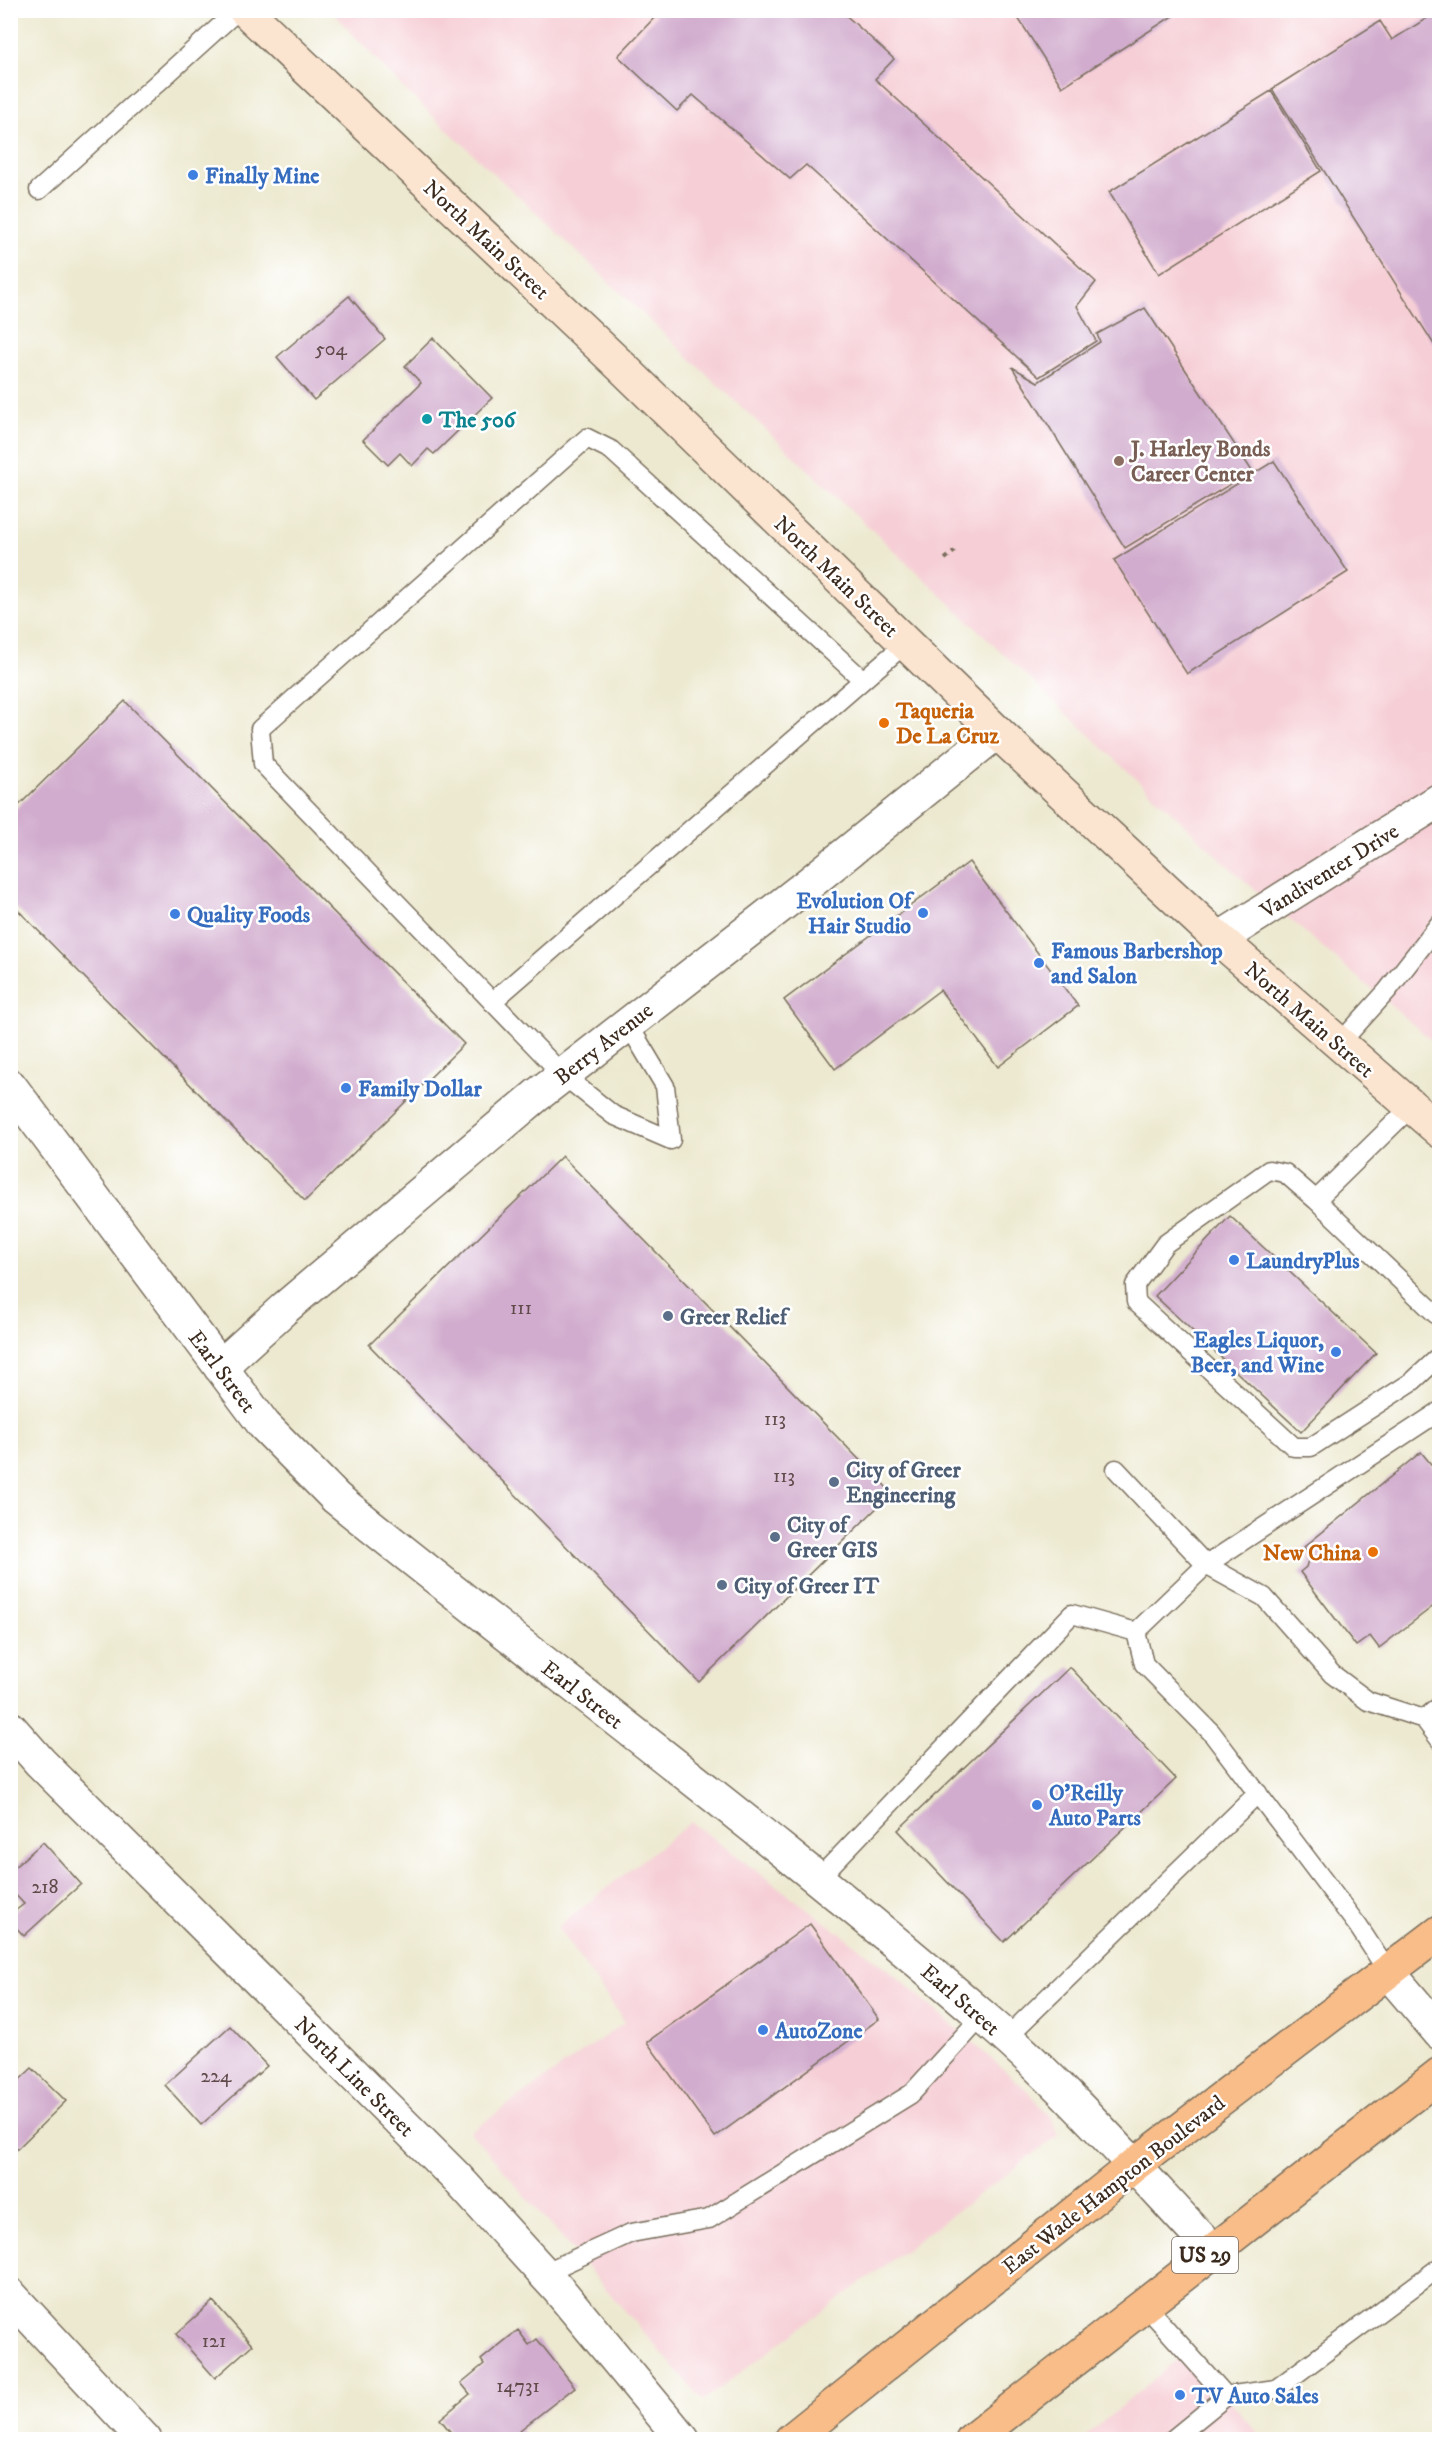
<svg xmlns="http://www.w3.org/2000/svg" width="1450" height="2450" font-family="'IM FELL DW Pica',serif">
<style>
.built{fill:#f6cfd6}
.building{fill:#d1acce}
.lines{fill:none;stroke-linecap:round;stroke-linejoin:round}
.service-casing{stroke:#796d5c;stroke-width:21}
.minor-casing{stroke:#796d5c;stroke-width:36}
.secondary-casing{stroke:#796d5c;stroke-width:36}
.primary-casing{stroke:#796d5c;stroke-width:36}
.path{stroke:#796d5c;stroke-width:4;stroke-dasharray:4.5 4.5;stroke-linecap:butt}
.service{stroke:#fff;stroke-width:18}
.minor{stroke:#fff;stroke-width:33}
.secondary{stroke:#fce5d0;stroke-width:33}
.primary{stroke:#f8bd89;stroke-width:33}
.shop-dot{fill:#3f7fe0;stroke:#fff;stroke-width:2}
.culture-dot{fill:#0f9aa8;stroke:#fff;stroke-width:2}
.education-dot{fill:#8d6e63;stroke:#fff;stroke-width:2}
.food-dot{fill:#e8710a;stroke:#fff;stroke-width:2}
.service-dot{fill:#5c6f8a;stroke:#fff;stroke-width:2}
.labels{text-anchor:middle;stroke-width:5;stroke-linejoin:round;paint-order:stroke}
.number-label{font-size:20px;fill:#604a4a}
.shield{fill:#fff;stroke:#766a62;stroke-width:1.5}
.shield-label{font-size:21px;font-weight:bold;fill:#3b2a1e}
.shop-label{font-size:22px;font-weight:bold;fill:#366cbe;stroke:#fff;text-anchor:start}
.street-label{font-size:22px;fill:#3b2a1e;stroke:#fff}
.culture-label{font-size:22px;font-weight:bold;fill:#0d838f;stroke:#fff;text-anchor:start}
.education-label{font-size:22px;font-weight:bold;fill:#785e54;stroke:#fff;text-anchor:start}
.food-label{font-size:22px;font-weight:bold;fill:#c56008;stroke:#fff;text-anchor:start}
.service-label{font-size:22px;font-weight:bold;fill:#4e5e75;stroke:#fff;text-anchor:start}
</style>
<rect width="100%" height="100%" fill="#fff"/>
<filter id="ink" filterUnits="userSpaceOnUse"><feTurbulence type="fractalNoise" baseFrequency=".0167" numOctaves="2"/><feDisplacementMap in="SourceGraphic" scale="12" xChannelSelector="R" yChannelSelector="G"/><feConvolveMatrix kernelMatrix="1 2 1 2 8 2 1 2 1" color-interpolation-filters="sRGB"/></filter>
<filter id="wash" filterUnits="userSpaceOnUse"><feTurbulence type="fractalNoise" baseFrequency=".008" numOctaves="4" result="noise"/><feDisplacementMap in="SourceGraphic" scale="24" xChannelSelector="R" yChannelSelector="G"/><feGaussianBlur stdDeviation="1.35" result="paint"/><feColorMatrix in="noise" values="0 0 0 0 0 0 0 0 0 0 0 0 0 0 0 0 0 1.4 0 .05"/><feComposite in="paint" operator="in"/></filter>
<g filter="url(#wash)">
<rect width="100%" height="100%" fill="#ede9d0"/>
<path class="built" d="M331 11H1439V1047L1238 875 401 86Z
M691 1822 888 1969 1027 2090 1053 2120 1059 2135 703 2401 470 2132 625 2022 557 1927Z
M1188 2351 1262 2439 1081 2440Z"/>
<g id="blocks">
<path class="building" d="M652 10H840L894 59 875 79 1096 282 1077 306 1096 341 1039 377 806 165 790 179 693 95 677 111 618 56 656 16Z
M1013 10H1182L1062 87Z
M1440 10V354L1272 89 1380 21 1392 40Z
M1271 91 1321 171 1159 274 1109 192Z
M349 296 385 339 314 400 277 357Z
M1145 308 1252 471 1125 548 1012 367 1038 382 1100 342 1097 334Z
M433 338 492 398 434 454 428 449 412 466 400 453 388 465 363 440 421 383 405 366Z
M1274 461 1348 572 1187 674 1114 560Z
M125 701 464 1044 305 1201 10 902V814Z
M969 862 1078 1006 998 1067 940 990 835 1069 784 1000Z
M562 1156 892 1493 699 1682 369 1345Z
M1230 1216 1376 1353 1301 1432 1155 1296Z
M1421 1452 1440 1475V1601L1379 1648 1370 1636 1356 1646 1300 1572 1306 1567 1309 1557 1304 1547Z
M1070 1667 1176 1779 1004 1942 898 1830Z
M43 1842 81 1884 24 1936 10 1921V1915L24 1904 10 1889V1871Z
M810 1924 879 2019 715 2137 647 2042Z
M230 2026 267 2066 201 2125 165 2085Z
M32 2068 66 2101 10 2156V2089Z
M213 2301 252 2345 215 2378 176 2334Z
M518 2330 529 2345 537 2339 575 2387 520 2430 528 2440H457L440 2419 470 2394 461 2383 484 2364 481 2360Z"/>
</g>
</g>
<g filter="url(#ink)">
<use href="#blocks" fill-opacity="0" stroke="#796d5c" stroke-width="1.5"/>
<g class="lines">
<g class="service-casing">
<path id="service" d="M39 190 238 10
M492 1002 863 680
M628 1024 665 1086 671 1140 613 1115 563 1075 263 764 260 729 587 438 611 450 863 680 906 643
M1339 1044 1387 991 1440 923
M1411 1107 1316 1200 1440 1318
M1316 1200 1285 1173 1269 1170 1165 1244 1135 1285 1136 1302 1294 1447H1311L1413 1381 1440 1356
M1116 1469 1206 1565 1264 1597 1332 1674 1368 1701 1424 1719 1440 1740
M1424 1719 1440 1706
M817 1880 1072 1614 1136 1632
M1388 1972 1358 1926 1211 1732 1144 1664 1136 1632 1206 1565 1440 1411
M1006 2038 1258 1793
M544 2273 631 2233 709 2219 911 2094 982 2016
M1143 2303 1226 2396 1276 2389 1440 2267
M1172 2440 1226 2396"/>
</g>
<g class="minor-casing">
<path id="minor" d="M1219 939 1440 800
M10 1086 264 1425 336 1498C553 1673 778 1839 989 2022 1069 2091 1139 2172 1212 2250
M220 1367 286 1307 536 1096 811 882 997 732
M10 1728 40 1762 457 2178 559 2290 683 2440
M1388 1972 1440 2033
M10 2295 145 2440"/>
</g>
<g class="secondary-casing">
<path id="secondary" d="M245 10 624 369 997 732 1219 939 1440 1131"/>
</g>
<g class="primary-casing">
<path id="primary" d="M791 2440 1133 2166 1440 1932
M972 2440 1440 2074"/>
</g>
<path class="path" d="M945 559 955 551"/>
<use href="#service" class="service"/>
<use href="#minor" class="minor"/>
<use href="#secondary" class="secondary"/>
<use href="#primary" class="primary"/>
</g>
</g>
<g class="shop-dot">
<circle cx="193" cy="175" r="6"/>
<circle cx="923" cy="913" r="6"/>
<circle cx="175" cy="914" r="6"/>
<circle cx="1039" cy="963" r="6"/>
<circle cx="346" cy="1088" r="6"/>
<circle cx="1234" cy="1260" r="6"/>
<circle cx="1336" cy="1352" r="6"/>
<circle cx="1037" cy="1805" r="6"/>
<circle cx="763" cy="2030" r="6"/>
<circle cx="1180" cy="2395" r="6"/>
</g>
<circle class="culture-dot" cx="427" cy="419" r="6"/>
<circle class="education-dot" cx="1119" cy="461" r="6"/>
<g class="food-dot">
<circle cx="884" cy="723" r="6"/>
<circle cx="1373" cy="1552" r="6"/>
</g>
<g class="service-dot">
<circle cx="668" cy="1316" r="6"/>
<circle cx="834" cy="1482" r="6"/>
<circle cx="775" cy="1537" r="6"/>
<circle cx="722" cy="1585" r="6"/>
</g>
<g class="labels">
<g class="number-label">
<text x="331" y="355">504</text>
<text x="521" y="1314">111</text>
<text x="775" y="1425">113</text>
<text x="784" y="1482">113</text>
<text x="45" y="1893">218</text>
<text x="216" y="2082">224</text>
<text x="214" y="2347">121</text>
<text x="518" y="2392">14731</text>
</g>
<rect class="shield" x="1172" y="2237" width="66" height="36" rx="4.5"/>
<g class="shield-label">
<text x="1205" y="2262">US 29</text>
</g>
<g class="shop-label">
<text x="205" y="183">Finally Mine</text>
<text x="911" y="908" text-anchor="end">Evolution Of<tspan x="911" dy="25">Hair Studio</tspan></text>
<text x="187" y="922">Quality Foods</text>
<text x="1051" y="958">Famous Barbershop<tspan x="1051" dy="25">and Salon</tspan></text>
<text x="358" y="1096">Family Dollar</text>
<text x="1246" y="1268">LaundryPlus</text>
<text x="1324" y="1347" text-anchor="end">Eagles Liquor,<tspan x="1324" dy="25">Beer, and Wine</tspan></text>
<text x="1049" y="1800">O'Reilly<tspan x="1049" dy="25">Auto Parts</tspan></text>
<text x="775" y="2038">AutoZone</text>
<text x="1192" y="2403">TV Auto Sales</text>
</g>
<g class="street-label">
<text transform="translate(487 239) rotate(43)" y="8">North Main Street</text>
<text transform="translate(837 576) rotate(44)" y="8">North Main Street</text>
<text transform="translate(1329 870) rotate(-32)" y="8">Vandiventer Drive</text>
<text transform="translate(1310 1019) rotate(41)" y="8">North Main Street</text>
<text transform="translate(603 1043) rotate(-38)" y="8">Berry Avenue</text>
<text transform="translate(223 1371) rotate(53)" y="8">Earl Street</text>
<text transform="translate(583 1694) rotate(38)" y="8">Earl Street</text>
<text transform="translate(961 1999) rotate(41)" y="8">Earl Street</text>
<text transform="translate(355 2076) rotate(45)" y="8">North Line Street</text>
<text transform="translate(1113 2184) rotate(-38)" y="8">East Wade Hampton Boulevard</text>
</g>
<g class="culture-label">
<text x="439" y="427">The 506</text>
</g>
<g class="education-label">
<text x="1131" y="456">J. Harley Bonds<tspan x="1131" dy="25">Career Center</tspan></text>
</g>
<g class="food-label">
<text x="896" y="718">Taqueria<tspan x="896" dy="25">De La Cruz</tspan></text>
<text x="1361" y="1560" text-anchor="end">New China</text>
</g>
<g class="service-label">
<text x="680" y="1324">Greer Relief</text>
<text x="846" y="1477">City of Greer<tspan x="846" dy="25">Engineering</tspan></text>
<text x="787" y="1532">City of<tspan x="787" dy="25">Greer GIS</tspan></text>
<text x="734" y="1593">City of Greer IT</text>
</g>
</g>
<rect width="1450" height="2450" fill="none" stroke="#fff" stroke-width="36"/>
</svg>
